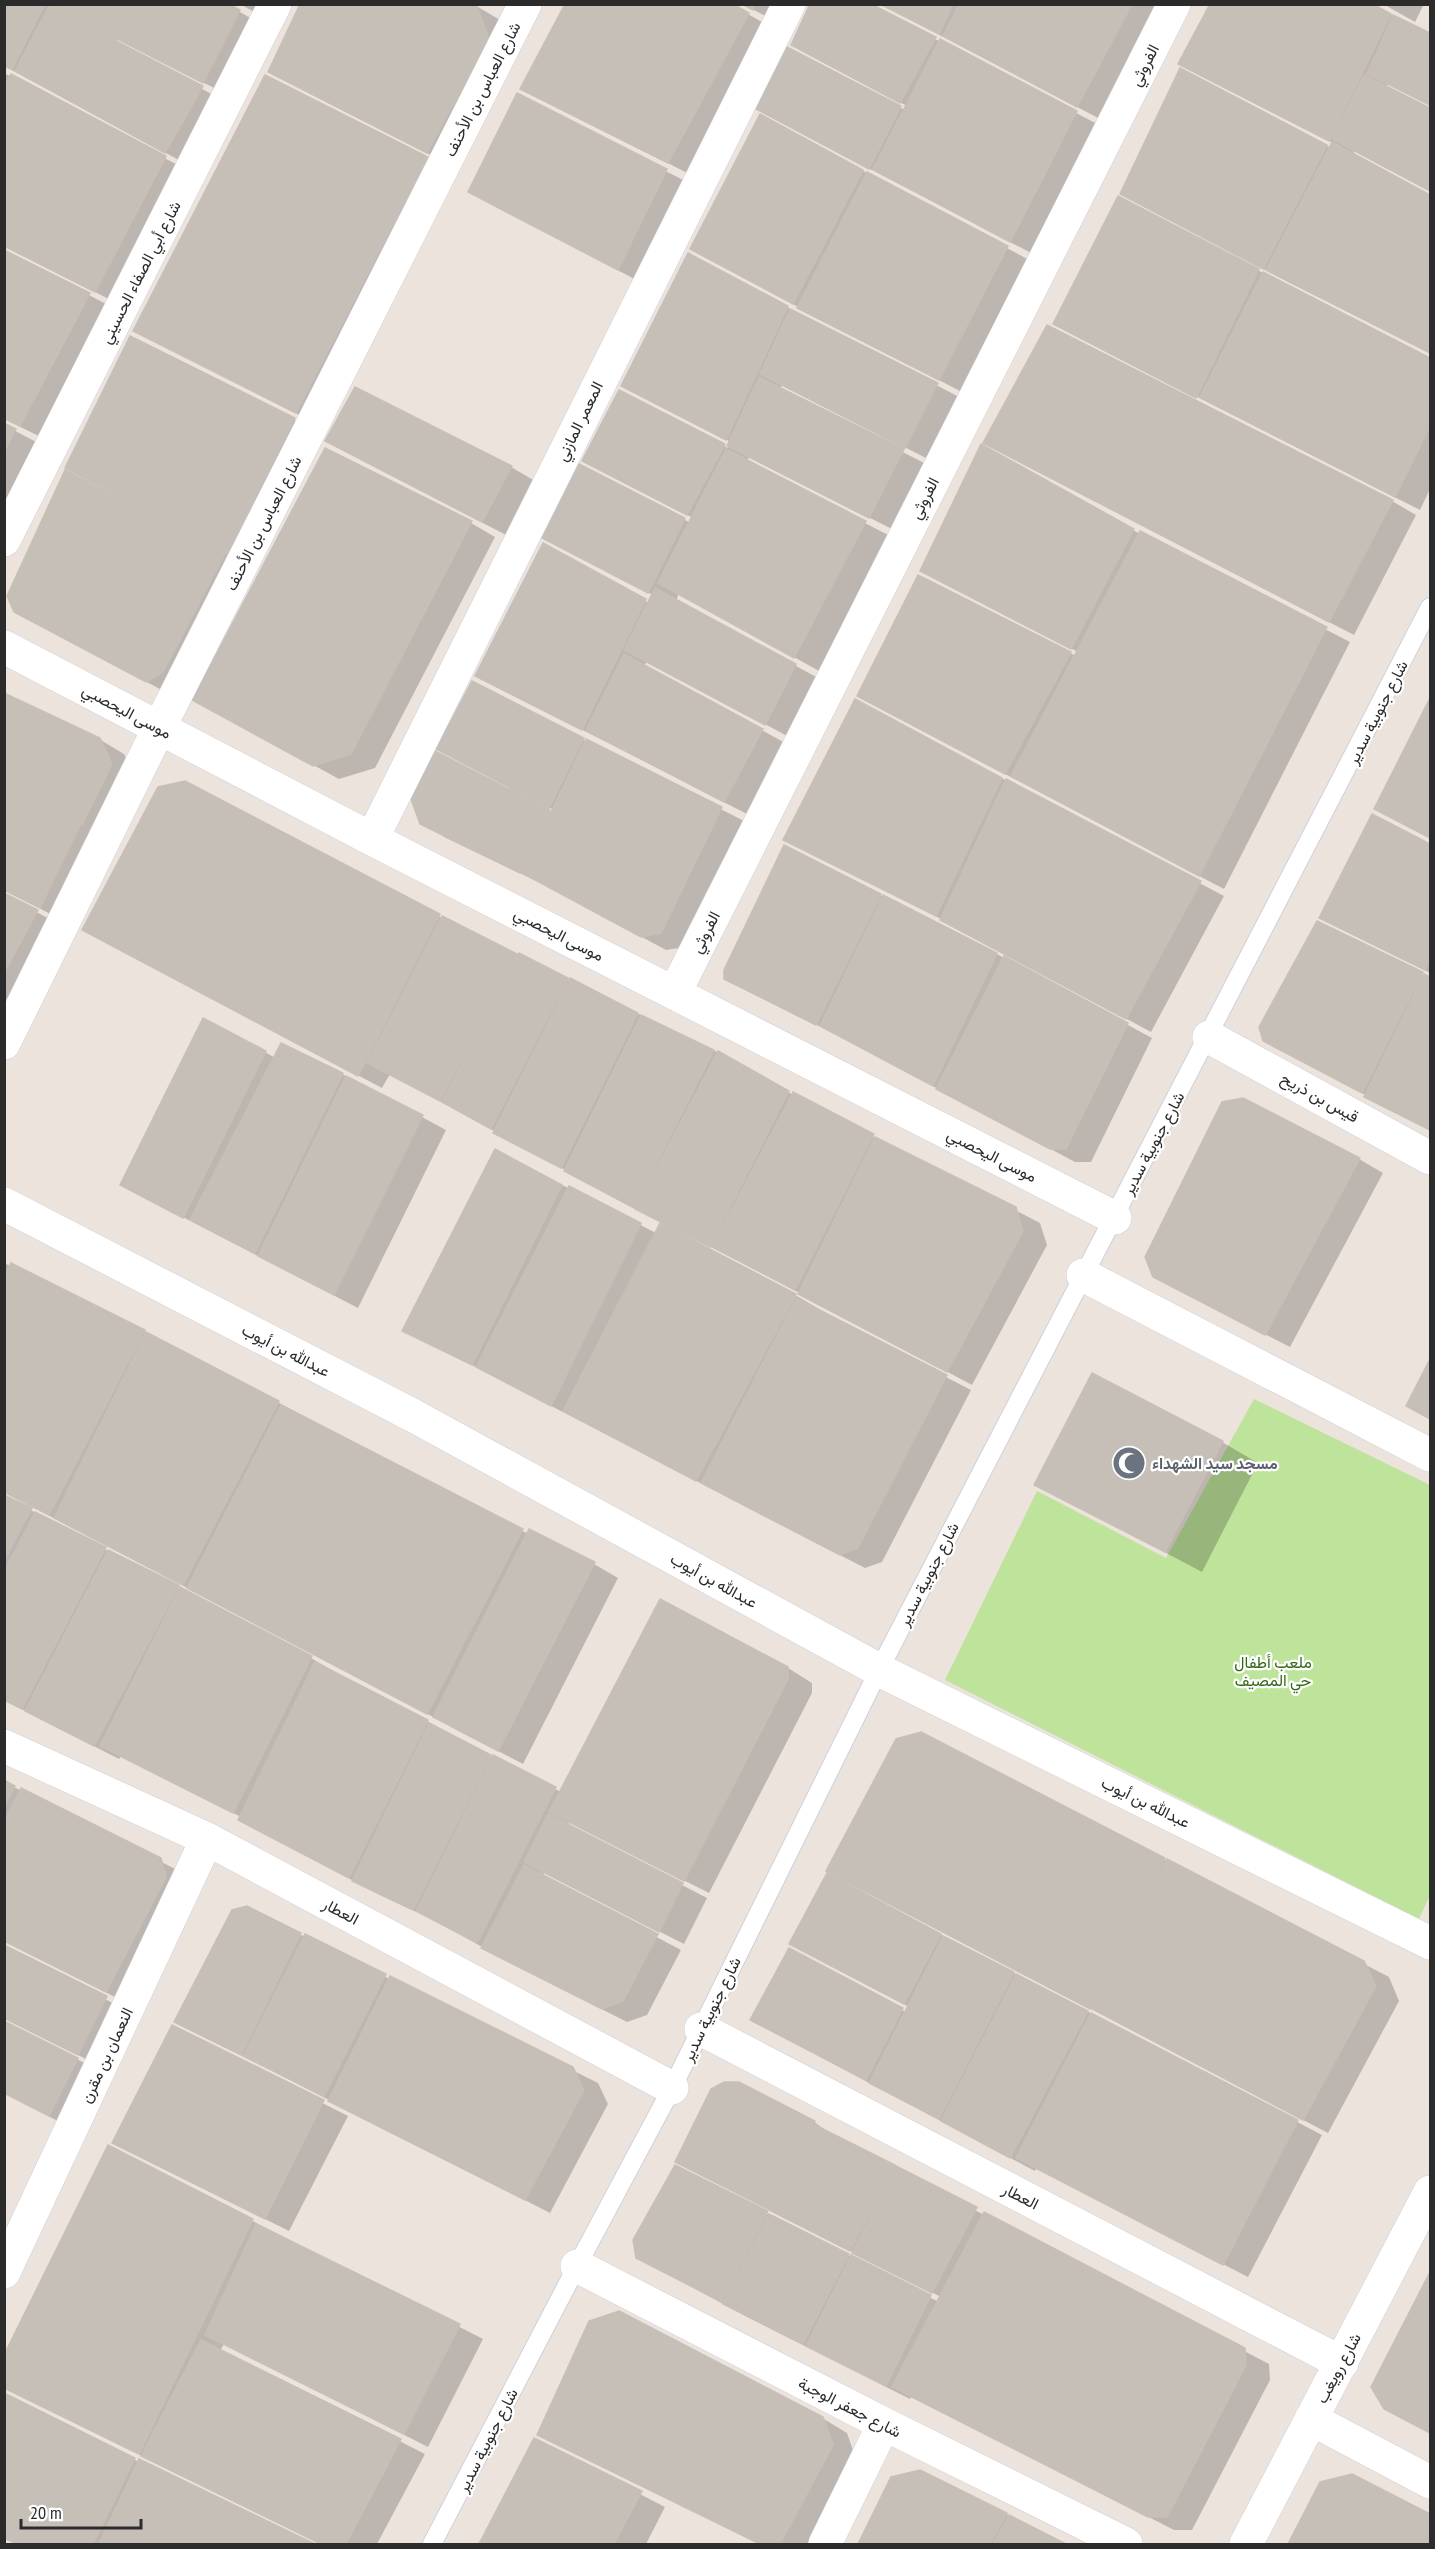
<svg xmlns="http://www.w3.org/2000/svg" width="1435" height="2549" font-family="'PT Sans Narrow',Vazirmatn,sans-serif">
<style>
.green{fill:#bee39a}
.shadow{fill:#0003}
.building{fill:#c5bfb8;stroke:#c8bfb6;stroke-width:1.5}
.lines{fill:none;stroke-linecap:round;stroke-linejoin:round}
.service-casing{stroke:#cbd1dc;stroke-width:20}
.minor-casing{stroke:#cbd1dc;stroke-width:34}
.service{stroke:#fff;stroke-width:18}
.minor{stroke:#fff;stroke-width:33}
.labels{text-anchor:middle;stroke-width:4.5;stroke-linejoin:round;paint-order:stroke}
.street-label{font-size:16px;fill:#2b2b2b;stroke:#fff}
.worship-label{font-size:16px;font-weight:bold;fill:#5b616d;stroke:#fff;text-anchor:start}
.park-label{font-size:16px;fill:#36681a;stroke:#fff}
</style>
<rect width="100%" height="100%" fill="#ede3dd"/>
<path class="green" d="M1254 1399 1430 1485V1895L1419 1919 945 1680 1037 1491 1166 1558Z"/>
<path class="shadow" d="M4 4H226L264 26 228 95 117 39 116 42 226 102 190 166 4 66Z
M240 4H270L263 17Z
M473 4 500 20 452 166 294 85Z
M742 4H787L777 22Z
M880 4H1164L1102 120Z
M1370 4 1430 35V106L1388 84 1386 87 1430 110V190L1355 150 1353 155 1430 196V353L1288 282 1146 207 1181 70 1331 148 1333 143 1180 64Z
M1383 4H1424L1415 22Z
M748 14 772 28 693 176 522 88Z
M935 39 1101 126 1035 255 782 123 787 49 905 110 907 106 817 58Z
M4 73 189 171 120 305 4 244Z
M518 96 691 184 642 283 470 192Z
M761 116 1031 261 964 393 824 321 716 262Z
M427 158 451 172 321 426 135 330Z
M1118 198 1430 359V489L1420 510 1079 337Z
M4 251 114 308 45 439 4 419Z
M787 307 961 398 930 460 782 385 780 389 928 465 894 530 749 457 747 462 890 536 819 671 679 593 676 601 820 679 789 737 647 661 644 666 787 744 749 815 477 676 544 545 649 603 653 595 569 552 684 519 690 523 693 518 584 461 619 392 728 448 731 442 647 399Z
M294 420 318 434 171 695 40 625 139 507Z
M4 425 40 444 4 517Z
M982 446 1140 534 1350 642 1224 889 883 710 919 577 1076 656 1078 652 946 584Z
M351 454 511 467 535 481 506 535Z
M1009 456 1392 501 1416 515 1354 635Z
M471 523 495 537 375 768 339 779 218 713Z
M472 683 746 822 685 947 666 950 545 885 446 838 421 823 435 753 553 813 554 810 462 762Z
M4 695 99 739 124 754 136 778 64 921 4 890Z
M856 701 1224 896 1151 1032 941 919 785 839Z
M1430 702V838L1376 809Z
M185 783 453 924 719 1053 793 1095 1040 1223 1047 1245 972 1385 735 1259 664 1224 663 1226 795 1295 819 1309 818 1311 971 1390 882 1562 865 1568 404 1330 496 1151 656 1233 662 1223 390 1074 382 1088 108 943Z
M1373 816 1430 845V973L1321 917Z
M785 847 997 954 1152 1038 1091 1162H1075L841 1037 750 992Z
M4 895 61 925 4 1032Z
M1422 974 1430 978V1130L1290 1054Z
M282 1045 342 1074 446 1130 358 1308 146 1198 265 1052 275 1058Z
M1359 1159 1383 1173 1290 1347 1180 1291Z
M4 1263 144 1332 528 1534 594 1564 618 1578 523 1764 4 1492Z
M1430 1362V1419L1408 1406Z
M1222 1442 1258 1463 1202 1572 1036 1484Z
M4 1496 311 1658 335 1672 334 1674 427 1721 451 1736 561 1792 788 1668 812 1683V1693L709 1893 569 1822 568 1826 707 1898 684 1944 544 1873 542 1876 681 1950 647 2015 627 2022 507 1961 438 1922 378 1894 264 1833 241 1817 121 1756 119 1759 4 1700Z
M921 1733 1389 1977 1399 2001 1328 2133 852 1884Z
M4 1782 185 1874 131 2005 4 1941Z
M828 1875 1322 2135 1248 2277 1036 2168 1035 2171 777 2034 789 1950 906 2012 909 2007 815 1957Z
M247 1908 598 2083 608 2104 550 2213 176 2022Z
M4 1947 130 2012 102 2067 4 2018Z
M173 2027 348 2116 289 2231 114 2143Z
M77 2059 102 2073 73 2129 4 2093Z
M814 2122 837 2138 1269 2364 1270 2380 1192 2530H1174L912 2396 910 2399 749 2318 662 2271 675 2167 939 2302 941 2297 677 2162Z
M108 2147 483 2339 428 2447 224 2344 220 2351 425 2454 377 2544H320L4 2388Z
M1430 2275V2433L1410 2422 1373 2387Z
M4 2394 139 2462 312 2544H16L4 2539Z
M822 2418 847 2433 856 2459 812 2544H759L539 2434Z
M535 2440 665 2507 646 2544H481Z
M1352 2476 1430 2516V2544H1290L1321 2483Z
M892 2479 1006 2514 1063 2544H859Z"/>
<path class="building" d="M4 4H45L12 69 4 66Z
M49 4H229L240 10 203 83Z
M300 4H476L489 39 427 153 268 72Z
M565 4H733L749 13 668 163 520 89Z
M742 4H755L753 10Z
M810 4H871L936 37 900 103 791 45Z
M880 4H953L939 34Z
M959 4H1132L1077 107 943 36Z
M1210 4H1373L1391 14 1329 141 1178 64Z
M49 6 203 86 165 153 15 71Z
M1393 15 1430 33V105L1367 74Z
M940 39 1077 111 1010 242 873 169Z
M787 47 901 106 869 169 756 109Z
M1180 68 1327 145 1263 269 1120 194Z
M11 74 166 156 95 292 4 246V86Z
M265 75 428 157 296 413 133 331Z
M1364 75 1430 108V191L1332 139Z
M517 93 667 169 618 270 468 192Z
M760 114 863 170 793 304 690 249Z
M1332 142 1430 195V353L1266 270Z
M867 172 1008 246 939 380 797 308Z
M1118 196 1259 269 1196 398 1053 324Z
M4 250 90 293 20 426 4 418Z
M688 253 788 306 726 440 621 386Z
M1263 272 1430 358V426L1395 497 1200 397Z
M790 309 938 383 905 448 760 374Z
M1047 325 1393 500 1329 622 983 443Z
M130 336 295 418 227 554 65 468Z
M759 377 904 449 869 518 727 446Z
M355 387 512 466 482 522 325 441Z
M619 390 725 444 687 515 582 461Z
M4 423 16 429 4 453Z
M981 444 1134 529 1071 649 920 571Z
M325 448 472 521 351 754 313 766 192 700Z
M726 449 866 521 794 658 658 583Z
M579 464 685 518 648 593 542 538Z
M65 470 225 554 163 672 146 682 14 612 7 596Z
M1140 531 1327 627 1199 876 1011 776Z
M543 543 646 599 582 730 475 676Z
M918 575 1071 652 1005 774 857 696Z
M655 588 796 664 765 725 624 650Z
M624 654 763 729 724 802 586 730Z
M472 681 584 738 549 808 436 749Z
M4 693 100 738 112 764 82 825 4 785Z
M1430 698V838L1374 809Z
M855 699 1002 778 936 916 783 840Z
M586 739 722 807 661 933 641 937 522 873Z
M435 751 550 810 520 873 420 824 411 799Z
M1006 779 1201 881 1126 1019 940 920Z
M185 781 440 914 358 1076 82 930 158 787Z
M4 787 80 825 40 908 4 890Z
M1372 814 1430 844V959L1425 970 1319 918Z
M784 845 881 894 816 1025 724 979V970Z
M4 893 38 910 4 973Z
M883 895 997 953 933 1086 820 1026Z
M442 916 517 954 440 1101 367 1063Z
M1317 921 1423 972 1362 1093 1263 1041 1259 1027Z
M519 953 568 978 491 1129 442 1102Z
M1004 956 1128 1023 1066 1149H1050L936 1089Z
M1424 974 1430 977V1130L1364 1097Z
M570 978 638 1013 561 1168 493 1133Z
M641 1015 714 1050 634 1208 564 1171Z
M203 1018 266 1051 183 1218 120 1185Z
M281 1043 343 1073 255 1253 190 1220Z
M718 1051 789 1091 710 1247 635 1209Z
M346 1076 423 1115 334 1295 258 1256Z
M793 1092 874 1134 795 1290 712 1247Z
M1243 1098 1360 1158 1265 1335 1153 1277 1145 1257 1222 1102Z
M875 1137 1016 1207 1023 1231 947 1372 798 1294Z
M495 1149 562 1185 472 1365 402 1331Z
M569 1186 641 1223 551 1406 476 1367Z
M660 1223 796 1294 696 1481 563 1411Z
M11 1263 145 1330 49 1515 4 1492V1276Z
M796 1298 947 1375 858 1548 840 1555 701 1483Z
M146 1332 279 1401 183 1585 54 1518Z
M1430 1359V1419L1406 1406Z
M1092 1373 1223 1441 1165 1552 1034 1485Z
M281 1405 523 1529 427 1714 187 1588Z
M4 1495 32 1508 4 1561Z
M35 1512 106 1547 22 1709 4 1700V1572Z
M529 1529 595 1562 498 1751 433 1717Z
M108 1550 179 1585 94 1746 25 1711Z
M180 1587 312 1656 233 1813 100 1746Z
M660 1599 788 1667V1679L684 1881 549 1812Z
M315 1662 428 1720 349 1878 238 1820Z
M429 1723 491 1755 413 1910 352 1881Z
M921 1732 1165 1858 1090 2009 826 1871 896 1739Z
M493 1755 556 1787 477 1943 416 1911Z
M4 1780 15 1786 4 1807Z
M21 1788 161 1858 166 1877 106 1992 4 1941V1822Z
M548 1814 683 1883 659 1932 524 1862Z
M1167 1859 1364 1961 1376 1986 1303 2120 1091 2008Z
M524 1865 658 1934 623 2001 602 2009 481 1948Z
M827 1873 941 1934 904 2004 789 1944Z
M247 1906 301 1933 241 2055 174 2022 232 1910Z
M305 1934 386 1974 324 2096 243 2056Z
M943 1936 1014 1972 939 2119 869 2083Z
M4 1945 107 1996 78 2055 4 2018Z
M789 1948 903 2008 866 2080 750 2020Z
M1016 1974 1088 2011 1010 2158 941 2121Z
M390 1976 573 2067 584 2090 525 2200 328 2101Z
M1091 2013 1298 2120 1223 2265 1016 2158Z
M4 2021 78 2058 49 2116 4 2093Z
M172 2025 324 2100 265 2219 112 2143Z
M724 2082H739L815 2121 770 2210 675 2162 711 2089Z
M815 2125 895 2165 850 2251 771 2211Z
M108 2145 253 2219 139 2454 4 2388V2355Z
M675 2165 768 2211 722 2302 636 2258 633 2240Z
M896 2166 977 2207 932 2293 852 2253Z
M984 2212 1245 2348 1246 2365 1167 2517H1148L892 2387Z
M769 2214 849 2254 803 2344 723 2304Z
M256 2224 460 2324 404 2434 205 2335Z
M851 2255 931 2295 886 2386 806 2346Z
M1430 2272V2433L1384 2409 1371 2387Z
M619 2311 823 2417 833 2445 780 2544H760L537 2435 589 2321Z
M201 2340 401 2439 346 2544H321L141 2456Z
M4 2393 135 2458 93 2544H17L4 2538Z
M534 2438 642 2491 614 2544H479Z
M139 2459 315 2544H99Z
M920 2470 1007 2513 990 2544H858L891 2477Z
M1352 2474 1430 2514V2544H1288L1320 2482Z
M1009 2515 1066 2544H993Z"/>
<g class="lines">
<g class="service-casing">
<path id="service" d="M432 2544 577 2266 672 2088 879 1670 1430 607"/>
</g>
<g class="minor-casing">
<path id="minor" d="M4 540 275 4
M4 647 372 839 1115 1218
M372 839 789 4
M675 992 1174 4
M1209 1037 1430 1158
M4 1043 159 728 525 4
M4 1204 414 1416 879 1670 1430 1943
M1083 1275 1430 1455
M4 1746 207 1839 672 2088
M701 2029 1342 2363
M577 2266 884 2424 1126 2544
M4 2272 207 1839
M1311 2419 1430 2482
M825 2544 884 2424
M1246 2544 1430 2192"/>
</g>
<use href="#service" class="service"/>
<use href="#minor" class="minor"/>
</g>
<defs>
<g id="mosque-disc" transform="scale(1.725)"><circle r="9.5" fill="#6b7280" stroke="#fff"/><path d="M3.5-4.9A6 6 0 1 0 3.5 4.9A5 5 0 1 1 3.5-4.9Z" fill="#fff"/></g>
</defs>
<g fill-rule="evenodd">
<use href="#mosque-disc" x="1129" y="1463"/>
</g>
<g class="labels">
<g class="street-label">
<text transform="translate(1144 65) rotate(-63)" y="6">الفروثي</text>
<text transform="translate(482 89) rotate(-63)" y="6">شارع العباس بن الأحنف</text>
<text transform="translate(140 272) rotate(-63)" y="6">شارع أبي الصفاء الحسيني</text>
<text transform="translate(579 421) rotate(-64)" y="6">المعمر المازني</text>
<text transform="translate(924 498) rotate(-63)" y="6">الفروثي</text>
<text transform="translate(263 523) rotate(-63)" y="6">شارع العباس بن الأحنف</text>
<text transform="translate(127 711) rotate(28)" y="6">موسى اليحصبي</text>
<text transform="translate(1377 712) rotate(-63)" y="6">شارع جنوبية سدير</text>
<text transform="translate(705 932) rotate(-63)" y="6">الفروثي</text>
<text transform="translate(559 934) rotate(27)" y="6">موسى اليحصبي</text>
<text transform="translate(1320 1097) rotate(29)" y="6">قيس بن ذريح</text>
<text transform="translate(1153 1143) rotate(-62)" y="6">شارع جنوبية سدير</text>
<text transform="translate(992 1155) rotate(27)" y="6">موسى اليحصبي</text>
<text transform="translate(286 1350) rotate(27)" y="6">عبدالله بن أيوب</text>
<text transform="translate(928 1574) rotate(-63)" y="6">شارع جنوبية سدير</text>
<text transform="translate(714 1580) rotate(29)" y="6">عبدالله بن أيوب</text>
<text transform="translate(1146 1802) rotate(26)" y="6">عبدالله بن أيوب</text>
<text transform="translate(341 1911) rotate(28)" y="6">العطار</text>
<text transform="translate(711 2009) rotate(-64)" y="6">شارع جنوبية سدير</text>
<text transform="translate(106 2055) rotate(-65)" y="6">النعمان بن مقرن</text>
<text transform="translate(1021 2196) rotate(27)" y="6">العطار</text>
<text transform="translate(1338 2368) rotate(-62)" y="6">شارع رويغب</text>
<text transform="translate(850 2407) rotate(27)" y="6">شارع جعفر الوجبة</text>
<text transform="translate(487 2440) rotate(-63)" y="6">شارع جنوبية سدير</text>
</g>
<g class="worship-label">
<text x="1152" y="1469">مسجد سيد الشهداء</text>
</g>
<g class="park-label">
<text x="1273" y="1668">ملعب أطفال<tspan x="1273" dy="18">حي المصيف</tspan></text>
</g>
</g>
<rect width="1435" height="2549" fill="none" stroke="#2b2b2b" stroke-width="12"/>
<path d="M21 2519v9h120v-9" fill="none" stroke="#2b2b2b" stroke-width="3"/>
<text x="30" y="2519" font-size="18" fill="#2b2b2b" stroke="#ffffff" stroke-width="4.5" paint-order="stroke">20 m</text>
</svg>
